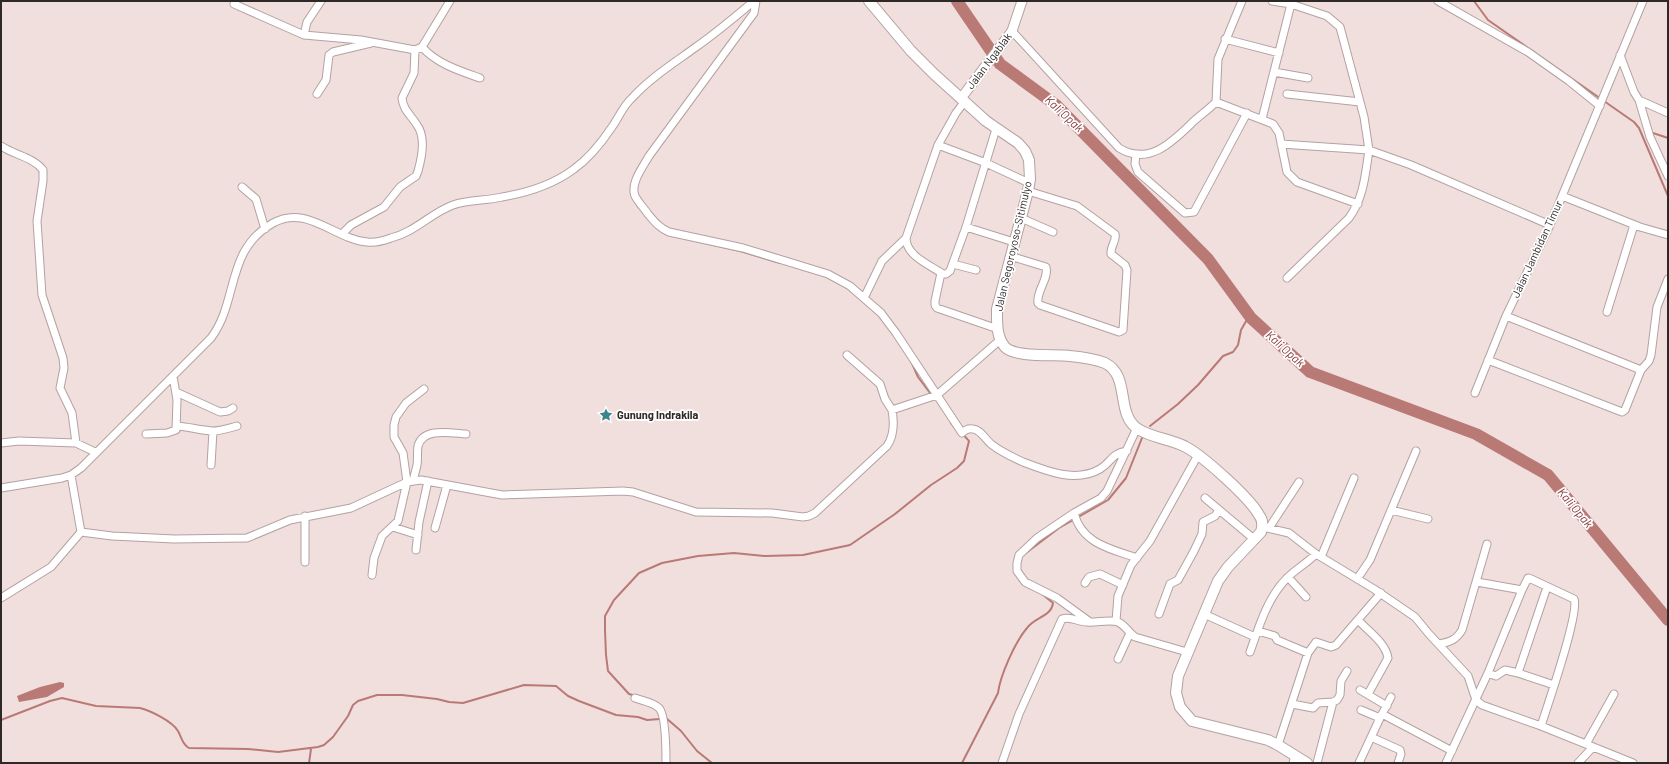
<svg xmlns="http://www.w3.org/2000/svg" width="1669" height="764" font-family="Barlow,sans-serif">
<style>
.water{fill:#b97a76}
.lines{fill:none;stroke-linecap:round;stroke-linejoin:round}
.stream{stroke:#b97a76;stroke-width:2}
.river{stroke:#b97a76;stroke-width:12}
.minor-casing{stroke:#b3a2a1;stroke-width:9}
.tertiary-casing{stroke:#b3a2a1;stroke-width:11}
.secondary-casing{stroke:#b3a2a1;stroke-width:12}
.minor{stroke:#fff;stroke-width:7}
.tertiary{stroke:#fff;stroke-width:9}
.secondary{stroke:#fff;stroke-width:10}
.labels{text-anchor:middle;stroke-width:3.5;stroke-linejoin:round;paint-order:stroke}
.street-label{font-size:11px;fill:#2e2827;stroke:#fff}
.poi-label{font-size:11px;font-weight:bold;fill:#2e2827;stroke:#fff;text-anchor:start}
.water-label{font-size:12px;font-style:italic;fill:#8a3a38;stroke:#fff}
</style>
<rect width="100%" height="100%" fill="#f1dfde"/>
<path class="water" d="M60 682 64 683V687L47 697 19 702 17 696 40 687Z"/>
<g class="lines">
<path class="stream" d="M1474 1 1488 20 1634 122 1639 128 1668 196
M1650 132 1668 138
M637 205 644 214
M674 236 740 251 780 263
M911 361 918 377 930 393
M1150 426 1178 404 1198 385 1223 356 1233 352 1238 345 1241 330 1249 316
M1026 553 1059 528 1108 500 1126 478 1142 438
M1016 574 1021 582
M1024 585 1032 589
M636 696 629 694 608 671 606 655 605 630V616L614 600 639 573 662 563 698 556 734 553 765 556 803 555 850 545 895 514 931 485 957 468 964 461 969 441C963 433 957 433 951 423
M666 718 681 731 697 751 712 763
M1 720 50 701 62 698 96 706 140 708C151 711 172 721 178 731 182 738 182 744 189 748L248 749 278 752 318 747 324 745 333 737 348 716 353 705 358 701 377 695H402L437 699 449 702 463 703 524 685 556 686 568 696 579 701 616 715 638 717 647 720 660 719
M309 763 311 749
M962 763 998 693C1000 676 1015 642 1027 628 1035 617 1051 617 1053 603L1042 594"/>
<path class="river" d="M957 1 1000 64 1056 105 1208 259 1251 318 1310 372 1476 434 1548 475 1668 620"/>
<g class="minor-casing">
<path id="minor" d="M756 1 754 13 649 156C643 167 630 183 635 196 638 202 644 208 648 214 654 221 659 228 669 232L743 248 828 274 850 286 881 313 896 333 962 433C965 430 969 428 973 429 981 430 985 439 991 444 1001 452 1012 457 1023 462 1046 471 1076 483 1100 469 1112 462 1110 454 1127 451
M1272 1 1291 4 1327 16 1340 27 1364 117 1369 150 1411 165 1550 225
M1438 1 1528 52 1569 81 1600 106
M234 4 304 35 361 40 415 50 422 47 450 1
M1012 31 1119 148C1150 167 1174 140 1195 120 1202 114 1209 109 1216 102L1218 59 1242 1
M304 35 307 22 321 1
M1225 39 1279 53
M422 47C437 64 460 71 480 78
M1620 55 1634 92 1639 100 1668 113
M1274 72 1308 78
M317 94 326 80 329 55 333 52 371 43
M1287 94 1360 102
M1639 100 1650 137 1668 176
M965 101 956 113 938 145 906 238C906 256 930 265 943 274H946L950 271 966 227 996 129
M1216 102 1273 124 1279 133 1287 172 1297 182 1358 204
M1262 119 1291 4
M1281 144 1369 150C1365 176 1364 197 1349 218L1287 278
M938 145 986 163 1029 183
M1 146C14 155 33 157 43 170V181L37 221 42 295 63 358 64 368 60 388 72 413 76 443
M1136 154 1135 164 1138 172 1185 213 1194 212 1247 113
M242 187 256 199 265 229
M1562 196 1640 227 1668 235
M1021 218 1053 232
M966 227 1014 242
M342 234 351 225 384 207 400 187 416 176 418 171C422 157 426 137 417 125 411 115 403 110 402 98L414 73 415 50
M1010 256 1046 267C1049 279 1036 291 1038 303L1040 305 1119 332 1123 330 1127 270 1125 265 1111 254C1110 246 1117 241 1115 234L1077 206 1028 191
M953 264 976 270
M941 273 935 301V305L937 308 998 329
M864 298 882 261 906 238
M1607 312 1634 225
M1506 316 1641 370
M847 355 880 384 885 399 892 410
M1488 360 1622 412 1625 410 1641 370 1649 361 1651 355 1657 307 1668 279
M176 392 220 412 228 411 233 408
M1475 393 1506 316 1550 225 1643 1
M177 426C189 427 200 430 212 431 221 431 229 428 237 426
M146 434 167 433 176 430 177 400 173 376
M1 443 19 441 76 443 95 452
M211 465 213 431
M413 481C414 476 416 470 417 465 418 459 417 452 418 446 423 427 451 433 466 434
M1 488 62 478 71 475 81 468 211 338C239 301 225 250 273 223 307 204 334 239 367 242 375 243 383 241 391 238 415 232 431 213 453 205 469 199 486 201 502 197 526 193 554 184 574 169 588 159 602 142 612 127 619 117 623 106 632 98 650 78 674 63 696 47 716 33 735 17 754 1
M1205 498 1255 540
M1391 510 1428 519
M1074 513C1082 544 1111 549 1137 558
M305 516V562
M393 527 418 535
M1263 527 1289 533 1316 554 1374 589 1415 617 1429 634 1468 676 1476 700 1482 705 1541 726 1633 763
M435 528 447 485
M1269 528 1299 482
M81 532 112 536 174 539 247 538 290 520 351 508 407 482 421 480 502 495 623 491 633 492 696 512 772 513 803 517 809 516 815 513 887 446C894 436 894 421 892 410L937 395 1000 340
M416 550 419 522 428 481
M1321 557 1354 478
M372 575 374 558 382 536 398 521 407 482 403 453 394 437V425L396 417 406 403 424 389
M1288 577 1306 597
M1357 579 1370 560 1416 451
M1477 582 1522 590
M1085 583 1089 577 1100 574 1123 585
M1 598 51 567 81 532 71 475
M1159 614 1170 584 1178 580 1194 551 1202 534 1203 522 1215 516 1219 510
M1204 614 1255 637
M1358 620C1368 631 1386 643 1388 658L1368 694
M1116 621 1118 596 1131 565 1150 541 1198 455
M1090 622 1057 598 1025 582 1017 571V563L1019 555 1037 538 1074 513 1101 498 1107 491 1137 428
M1258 631 1275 636 1277 640 1308 653
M1439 644C1450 642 1456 640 1462 630L1487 544
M1250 652C1259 627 1267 598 1287 578 1296 569 1307 563 1316 554
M1118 659 1130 633
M1488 673 1496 676 1505 670 1518 673 1547 587
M1518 673 1554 685
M1360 690 1387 706
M635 698C643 701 653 702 659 708 666 715 666 751 666 763
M1292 704 1313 708 1318 703 1333 702 1337 700 1340 695 1341 681 1347 671
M1361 710 1380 718
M1382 714 1452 751
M1371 737 1400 750 1401 754 1398 763
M1586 744 1614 694
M1278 745 1308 653 1316 642 1331 647 1336 645 1381 593
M1002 763 1019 714 1062 619C1071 616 1078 622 1087 622 1096 623 1110 619 1118 622 1125 625 1129 633 1135 637L1187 652
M1293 763 1295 755
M1317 763 1333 702
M1359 763 1380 718 1391 697
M1446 763 1488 673 1522 590 1528 578H1529L1574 599C1580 612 1547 707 1541 726
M1578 763 1593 747"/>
</g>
<g class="tertiary-casing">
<path id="tertiary" d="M962 97 1012 31 1022 1"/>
</g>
<g class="secondary-casing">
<path id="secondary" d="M869 1 911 51 934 74 986 121 1018 143 1025 151 1029 160 1030 179 1028 191 997 309C997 321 996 337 1005 347 1015 358 1055 354 1070 356 1081 357 1095 359 1105 363 1131 376 1115 414 1138 429 1152 438 1171 439 1186 447 1204 457 1249 497 1259 515 1263 520 1263 526 1261 532L1228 567 1218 581 1178 676 1176 693 1180 707 1192 721 1268 740 1278 745 1307 763"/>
</g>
<use href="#minor" class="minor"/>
<use href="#tertiary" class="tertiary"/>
<use href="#secondary" class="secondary"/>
</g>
<defs>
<g id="sight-bare" transform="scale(1.08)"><path d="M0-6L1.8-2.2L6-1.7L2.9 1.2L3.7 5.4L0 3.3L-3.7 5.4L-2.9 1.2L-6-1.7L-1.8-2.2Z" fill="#3c848a" stroke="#fff" stroke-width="2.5" paint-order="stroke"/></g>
</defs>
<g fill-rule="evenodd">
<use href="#sight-bare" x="606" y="415"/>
</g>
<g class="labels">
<g class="street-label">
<text transform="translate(989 61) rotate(-53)" y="4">Jalan Ngablak</text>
<text transform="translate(1013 246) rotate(-77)" y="4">Jalan Segoroyoso-Sitimulyo</text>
<text transform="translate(1537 249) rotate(-65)" y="4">Jalan Jambidan Timur</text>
</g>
<g class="poi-label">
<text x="617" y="419">Gunung Indrakila</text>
</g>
<g class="water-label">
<text transform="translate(1064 114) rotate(43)" y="4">Kali Opak</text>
<text transform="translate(1285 349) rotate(42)" y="4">Kali Opak</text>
<text transform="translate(1575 508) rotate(50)" y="4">Kali Opak</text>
</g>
</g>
<rect width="1669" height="764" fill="none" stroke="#2e2827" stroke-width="4"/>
</svg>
